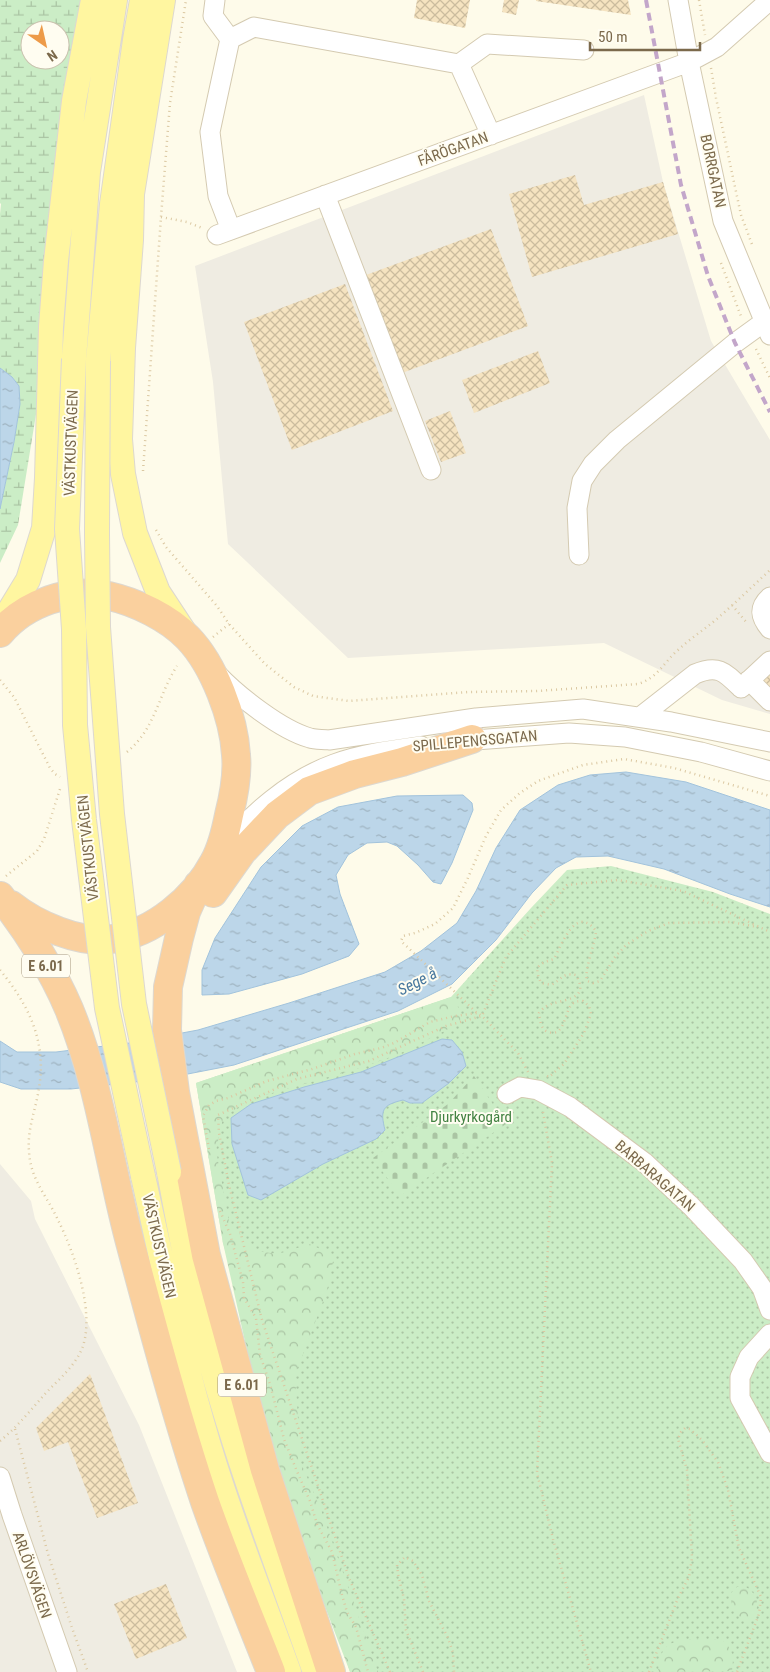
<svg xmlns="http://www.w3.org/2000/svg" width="770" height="1672" font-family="'Roboto Condensed',sans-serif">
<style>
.industrial{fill:#efece2}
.grass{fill:url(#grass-dots)}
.forest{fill:url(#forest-crowns)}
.wetland{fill:url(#wetland-marsh);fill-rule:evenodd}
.cemetery{fill:url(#cemetery-stones)}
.water{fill:url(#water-ripples);stroke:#a2c3dc}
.building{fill:url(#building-cross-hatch)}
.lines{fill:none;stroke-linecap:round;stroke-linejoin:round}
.minor-casing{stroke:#d4cab1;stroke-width:21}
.major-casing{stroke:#ddd8d0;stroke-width:26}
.highway-casing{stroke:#ddd8d0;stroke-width:30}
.path{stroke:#dbc8a2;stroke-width:2.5;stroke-dasharray:1 4;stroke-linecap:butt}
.minor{stroke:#fff;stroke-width:19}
.major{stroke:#fff6a0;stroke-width:24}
.highway{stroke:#fad09e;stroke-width:28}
.rail{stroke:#c3a6ca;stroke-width:4;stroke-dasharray:8 5;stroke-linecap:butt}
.major-bridge-casing{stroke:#ddd8d0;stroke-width:26;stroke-linecap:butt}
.major-bridge{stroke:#fff6a0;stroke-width:24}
.labels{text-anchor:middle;stroke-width:4;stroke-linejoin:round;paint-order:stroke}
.shield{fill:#fffdf1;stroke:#a3957d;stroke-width:1}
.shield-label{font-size:14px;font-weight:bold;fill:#7b694b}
.street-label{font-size:15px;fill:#7b694b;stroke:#fffdf1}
.park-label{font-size:15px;fill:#428242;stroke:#fffdf1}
.water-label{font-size:16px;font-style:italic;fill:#48789e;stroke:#fffdf1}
</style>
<defs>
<pattern id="grass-dots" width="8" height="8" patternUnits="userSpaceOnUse" patternTransform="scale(1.25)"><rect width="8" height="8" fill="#cbedc6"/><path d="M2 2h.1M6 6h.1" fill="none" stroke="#aac4a3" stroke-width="1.8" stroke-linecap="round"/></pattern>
<pattern id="forest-crowns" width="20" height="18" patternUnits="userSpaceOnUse" patternTransform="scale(1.25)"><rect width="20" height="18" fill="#cbedc6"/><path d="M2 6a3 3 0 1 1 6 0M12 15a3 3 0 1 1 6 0" fill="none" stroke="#aac4a3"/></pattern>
<pattern id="wetland-marsh" width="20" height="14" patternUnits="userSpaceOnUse" patternTransform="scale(1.25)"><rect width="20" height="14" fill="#cbedc6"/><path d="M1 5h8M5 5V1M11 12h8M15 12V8" fill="none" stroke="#aac4a3"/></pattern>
<pattern id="cemetery-stones" width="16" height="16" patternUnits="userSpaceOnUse" patternTransform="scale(1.25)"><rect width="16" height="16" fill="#cbedc6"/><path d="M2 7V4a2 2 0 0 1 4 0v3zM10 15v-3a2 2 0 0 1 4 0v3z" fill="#aac4a3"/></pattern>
<pattern id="water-ripples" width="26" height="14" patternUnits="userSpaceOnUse" patternTransform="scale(1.25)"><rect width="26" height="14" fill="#bcd6e9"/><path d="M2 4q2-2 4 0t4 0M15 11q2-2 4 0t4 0" fill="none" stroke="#9eb2bf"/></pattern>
<pattern id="building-cross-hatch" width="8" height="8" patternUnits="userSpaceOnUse" patternTransform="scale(1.25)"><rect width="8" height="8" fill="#f5e3c0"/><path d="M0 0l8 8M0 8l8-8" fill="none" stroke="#cbbc9e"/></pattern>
</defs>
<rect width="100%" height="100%" fill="#fefbea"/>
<path class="industrial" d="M644 95 663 182 711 341 770 440V714L722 700 604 643 348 658 228 544 213 382 195 266Z
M0 1164 31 1201 35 1219 139 1425 237 1672H0Z"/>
<path class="grass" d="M611 866 713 892 770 914V1672H350L223 1243 196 1083 451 997 531 908 567 870Z"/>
<path class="forest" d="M451 997 461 1011 460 1023 399 1054 360 1068 248 1100 223 1118 216 1150 229 1222 256 1251 278 1254 310 1244 334 1256 327 1291 295 1375 301 1463 321 1510 378 1672H350L275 1476 223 1243 196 1083Z
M744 1586C757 1593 761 1604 753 1617L746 1620C732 1614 731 1607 731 1593L737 1587Z
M685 1639H721C733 1650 734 1655 732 1671L658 1672C661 1650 663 1644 685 1639Z"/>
<path class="wetland" d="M0 0H108L59 273 18 525 0 563V509L14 442 20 404 19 386 12 377 0 368V214L1 204 0 203ZM30 30H60V60H30Z"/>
<path class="cemetery" d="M474 1076 506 1124 400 1196 373 1158 448 1104Z"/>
<path class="water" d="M0 368 12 377 19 386 20 404 14 442 0 509Z
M626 772 686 782 770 810V907L730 894 664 869 608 856 576 857 556 868 532 893 496 940 452 984 398 1011 234 1065 162 1079 71 1089H21L0 1082V1041L17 1052H56L129 1043 198 1030 289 1003 385 972 421 951 457 923 476 891 496 848 520 810 558 785 590 775Z
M463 795 472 803 473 810 452 863 441 884 433 882 418 865 397 846 387 842 367 843 348 855 336 875 340 894 359 944 349 956 302 974 229 994 202 995V970L215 938 261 867 302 826 338 807 397 796Z
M442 1039 452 1040 462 1052 466 1066 449 1083 422 1103H410L403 1100C382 1105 380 1110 385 1130L376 1139 323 1164 261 1200 248 1195 232 1144 231 1118 251 1104 304 1087 361 1072Z"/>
<path class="building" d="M417 0H470L465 28 414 18Z
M504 0H519L516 15 502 12Z
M536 0H628L631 15 536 1Z
M575 175 584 205 663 182 678 234 532 277 509 194Z
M491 229 528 326 402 373 366 275Z
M345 284 393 411 292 450 244 322Z
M538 351 550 383 474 413 462 380Z
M450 411 466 453 441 462 425 421Z
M770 674V692L761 682Z
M90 1374 138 1503 97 1518 68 1442 44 1451 36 1428Z
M166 1584 187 1638 136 1659 114 1604Z"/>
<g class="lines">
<g class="minor-casing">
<path id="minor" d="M215 0 213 16 230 39
M678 0 689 62 723 221 770 335
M459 64 491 135
M325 195 431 470
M231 230 218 196 210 132 230 39 254 27 459 64 487 44 584 50
M217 235 689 62 717 47 770 0
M579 555 577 508 582 481 593 464 617 440 735 343 764 322
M770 597C758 608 760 617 770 629
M217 674C238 696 281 730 310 738 316 740 323 739 329 740L476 718 583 709 671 722 770 742
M749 680 770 701
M640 717 695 674C718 664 725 672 741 688L770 661
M461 741 569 733 625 737 701 752 770 771
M222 851C250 814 290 780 334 764 361 754 392 750 421 746
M507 1094 520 1087 538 1090 570 1107 644 1162 691 1206 743 1261 762 1288 770 1310
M770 1334 749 1357 740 1377V1398L770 1453
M0 1477 12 1515 67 1672"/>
</g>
<g class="major-casing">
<path id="major" d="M163 0 132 194 131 240 123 348 120 439 123 474 135 533 158 592 183 630
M74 359 88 172 115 0
M98 361 112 204 135 40 142 0
M0 626 28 580 44 528 47 478 51 327 56 261 74 101 93 0
M169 1172C178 1219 186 1266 198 1313 227 1435 273 1554 315 1672
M143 1176C161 1258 179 1341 202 1422 226 1507 259 1589 289 1672"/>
</g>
<g class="highway-casing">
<path id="highway" d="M0 633C25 603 71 587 109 596 136 602 169 618 188 638 214 665 234 718 236 755 238 775 234 795 229 815 226 830 222 848 214 862 195 898 154 933 112 939 80 944 36 925 11 905
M198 885 186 912 179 938 168 987 167 1030 175 1092 206 1255 265 1470 331 1672
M213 893 242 852 277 815 309 791 355 774 402 762 472 739
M0 896C26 928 53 971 69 1009 100 1084 110 1169 131 1246 154 1332 177 1418 205 1502 225 1559 249 1616 271 1672"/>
</g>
<path class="path" d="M699 0 705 35
M711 68 716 98 741 215 753 247
M161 217 187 222 202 228
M721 263 742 319
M756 349 770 378
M143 471 161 217 170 103 186 0
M156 530 166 547 217 606 229 624 265 664 294 687 313 696 349 701 468 692 537 691 638 684C659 677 663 663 678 650 691 638 705 629 718 618 736 602 753 586 770 570
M732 605 747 623
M213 637 229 624
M0 680 14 697 50 768 55 774 60 777
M127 752C156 728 158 695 177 666
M6 876 37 851 44 839 61 786
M0 970C28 1004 47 1041 39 1088 36 1109 27 1129 29 1151 30 1179 47 1196 58 1220 74 1252 97 1316 81 1351 73 1368 57 1381 44 1395 30 1411 17 1427 0 1441
M528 1072 518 1053 482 1016 477 1013 401 941 403 936 415 933 435 924 453 908 467 880 486 836 501 810 520 793 538 781 583 765 624 759 674 768 770 796
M547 1076 549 1077 564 1064 584 1033 591 1014 589 1006 583 1001C579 1001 576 1001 572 1004 564 1012 565 1040 546 1031 540 1027 540 1019 539 1013 540 1012 543 1008 545 1007 558 998 592 1003 576 975 562 972 562 980 551 985L541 983C534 967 537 964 554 959 562 944 576 904 596 931 595 945 584 969 587 981L593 983 600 981 615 957 626 945 648 931 669 923 732 922 757 927
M543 1112 552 1163 537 1473 553 1539 591 1672
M209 1149 203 1116 209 1105 216 1101 228 1098 267 1081 312 1069 355 1054 381 1048 394 1043 430 1022 455 1016 477 1013
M220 1211 230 1234 243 1282 244 1298 256 1318 260 1355 270 1384 284 1439 296 1469 310 1501 317 1524 332 1552 342 1595 347 1612 356 1627 368 1672
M15 1429 48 1554 72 1628 88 1672
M390 1672 349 1578 262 1320 229 1185 219 1133 218 1115 297 1079 369 1061 446 1026 482 1016 506 957 567 885 618 880 683 891 770 932
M423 1672 406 1630 404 1599 398 1574 397 1565 405 1557 413 1561 422 1575 429 1601 448 1638 453 1653 454 1672
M649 1672 678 1598 689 1577 692 1558 687 1470 678 1439 681 1432 685 1428 690 1429 702 1440 718 1462 728 1490 739 1548 761 1597 759 1614 737 1672"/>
<use href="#minor" class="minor"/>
<use href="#major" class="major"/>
<use href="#highway" class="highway"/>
<path class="rail" d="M646 0 681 185 708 276 735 343 770 412"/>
<g class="major-bridge-casing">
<path id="major-bridge" d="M74 359 67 529 74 629 75 725 84 820 107 1008 143 1176
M98 361 97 533 98 627 112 814 134 1004 169 1172"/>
</g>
<use href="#major-bridge" class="major-bridge"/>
</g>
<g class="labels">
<g class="shield">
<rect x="22" y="954.5" width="48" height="23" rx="4"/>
<rect x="218" y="1373.5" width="48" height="23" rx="4"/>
</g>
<g class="shield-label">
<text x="46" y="971">E 6.01</text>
<text x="242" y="1390">E 6.01</text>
</g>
<g class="street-label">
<text transform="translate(453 149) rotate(-20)" y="5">FÅRÖGATAN</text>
<text transform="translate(713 171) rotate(78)" y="5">BORRGATAN</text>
<text transform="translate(71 443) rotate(-88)" y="5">VÄSTKUSTVÄGEN</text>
<text transform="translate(475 741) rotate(-5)" y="5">SPILLEPENGSGATAN</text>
<text transform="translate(88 848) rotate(-96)" y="5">VÄSTKUSTVÄGEN</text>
<text transform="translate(655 1176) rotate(41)" y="5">BARBARAGATAN</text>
<text transform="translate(159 1246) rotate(77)" y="5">VÄSTKUSTVÄGEN</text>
<text transform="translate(32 1575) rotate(71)" y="5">ARLÖVSVÄGEN</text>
</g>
<g class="park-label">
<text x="471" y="1122">Djurkyrkogård</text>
</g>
<g class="water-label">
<text transform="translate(417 981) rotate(-27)" y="6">Sege å</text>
</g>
</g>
<g transform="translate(45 45) rotate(146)"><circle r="24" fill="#fffdf1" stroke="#cac2af"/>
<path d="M0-4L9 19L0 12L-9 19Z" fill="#ed9b49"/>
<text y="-8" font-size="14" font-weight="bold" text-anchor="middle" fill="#7b694b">N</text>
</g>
<path d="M590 42v8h110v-8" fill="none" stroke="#7b694b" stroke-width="2.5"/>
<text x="598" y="42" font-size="15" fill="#7b694b" stroke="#fffdf1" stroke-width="4" paint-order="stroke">50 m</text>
</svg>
